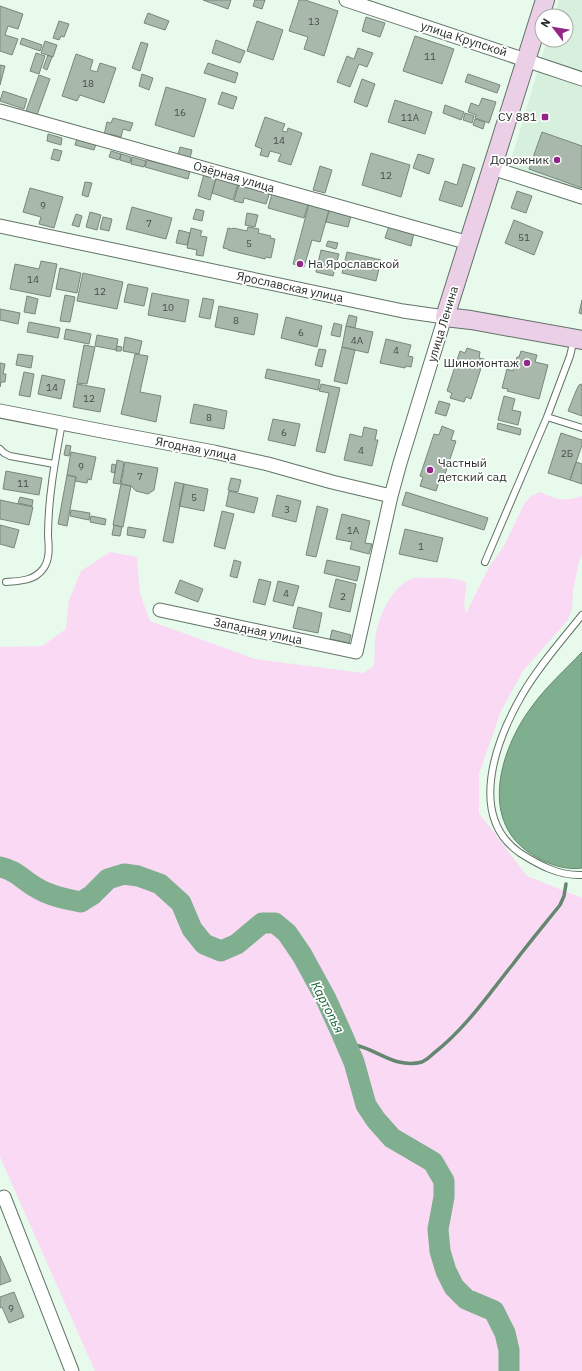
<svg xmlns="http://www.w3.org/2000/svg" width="582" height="1371" font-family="'IBM Plex Sans',sans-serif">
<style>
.built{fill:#d7f0dd}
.green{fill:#fad9f4}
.water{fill:#7faf8e;stroke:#64886f}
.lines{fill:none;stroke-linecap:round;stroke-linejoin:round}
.stream{stroke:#64886f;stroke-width:3.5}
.river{stroke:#7faf8e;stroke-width:21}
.building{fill:#a8b9ac;stroke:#78887c}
.service-casing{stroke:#627367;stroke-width:8}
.minor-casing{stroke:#627367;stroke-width:15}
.secondary-casing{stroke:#627367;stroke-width:20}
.service{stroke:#fff;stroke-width:6}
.minor{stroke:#fff;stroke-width:13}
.secondary{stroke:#eacfe7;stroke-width:18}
.poi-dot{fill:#922689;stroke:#fff;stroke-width:1.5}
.labels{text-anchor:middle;stroke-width:3.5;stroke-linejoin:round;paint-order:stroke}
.number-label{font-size:10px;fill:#464f48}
.street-label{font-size:12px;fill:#252c26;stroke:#fff}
.poi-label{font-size:12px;fill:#252c26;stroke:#fff;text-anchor:end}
.water-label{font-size:13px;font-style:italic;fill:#136035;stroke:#fff}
</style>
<rect width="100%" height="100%" fill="#e8faec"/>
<path class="built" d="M559 0H582V197L507 173 547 40H566V16H554Z"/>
<path class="green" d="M540 492C558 500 562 502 582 496V555L579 561 573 591 572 610 567 621 523 671 501 711 479 774V813L527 876 582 898V1371H95L0 1157V647L42 646 66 629 69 600 81 571 110 552 137 557 140 594 150 621 255 659 363 673 373 667C376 655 374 651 375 640 377 619 392 584 414 578 419 577 425 578 429 578 442 578 454 577 466 582 467 593 462 603 466 613L489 567 504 546 524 504 531 496Z"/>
<path class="water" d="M582 652V868C562 871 539 861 523 848 480 812 503 744 533 705 546 687 566 669 582 652Z"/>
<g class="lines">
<path class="stream" d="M349 1049 355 1045C379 1050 395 1069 422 1062 426 1060 431 1056 434 1053 466 1028 488 995 513 964 528 944 544 925 560 905L564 896 566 884"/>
<path class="river" d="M0 867C18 871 22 880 37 888 50 896 66 899 81 902L92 895 108 879 124 874 138 876 160 884 181 903 192 929 204 944 221 951 237 944 262 923H275L287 933 302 955 326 999 341 1032 354 1062 366 1105 376 1120 392 1138 433 1162 444 1181V1197L438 1229 440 1251 446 1271 454 1287 466 1299 494 1311 505 1333 509 1350V1371"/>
</g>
<path class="building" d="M203 0H231L228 9Z
M255 0H265L262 9 253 6Z
M299 0H305L338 11 324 56 304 49 308 37 289 31Z
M0 6 23 14 18 29 8 26 5 35 18 39 12 55 0 51Z
M148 13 169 21 165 30 144 23Z
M366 17 385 23 380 37 362 31Z
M59 21 69 24 64 37 61 36 59 40 53 38Z
M257 21 283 30 273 60 247 51Z
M415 36 454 49 442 84 403 71Z
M22 38 42 45 40 51 20 44Z
M216 40 245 51 240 63 212 53Z
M45 41 57 45 53 57 41 53Z
M141 42 148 44 140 71 132 68Z
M358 48 373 53 367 67 359 64 350 87 337 82 347 56 354 59Z
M36 53 45 56 39 74 30 71Z
M76 54 93 60 90 70 97 72 100 63 116 68 104 103 80 95 77 101 62 96Z
M48 55 52 57 47 70 43 68Z
M208 63 238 73 235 83 204 73Z
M0 65 5 66 0 85Z
M142 74 153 78 149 90 139 86Z
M468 74 500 85 497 93 465 82Z
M39 75 50 79 37 115 26 111Z
M362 79 375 84 367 107 354 102Z
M166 87 206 99 194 137 155 125Z
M3 91 27 99 24 109 0 101Z
M222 92 237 97 233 109 218 104Z
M482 98 496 102 489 123 475 118 476 115 468 112 471 103 479 106Z
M395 100 432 112 425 134 388 122Z
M445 105 464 112 461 120 443 113Z
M465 113 474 116 472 123 463 120Z
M265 117 285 124 282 131 287 132 288 128 302 133 291 165 278 161 281 154 270 151 268 157 260 155 262 149 255 146Z
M113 118 133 123 130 131 123 129 121 137 110 134V136L104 135 107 122 111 123Z
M475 119 485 122 483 129 473 125Z
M542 132 582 146V188L529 169Z
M48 134 62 138 61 145 47 141Z
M77 138 96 144 94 150 75 145Z
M180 147 192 150 190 158 178 155Z
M54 149 62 151 59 161 51 159Z
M111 151 121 154 119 160 109 157Z
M371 153 410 165 401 197 362 185Z
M121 154 131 157 130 163 120 160Z
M418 154 434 159 429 174 413 168Z
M132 157 146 161 144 167 131 164Z
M147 160 190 171 188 179 145 167Z
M463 164 475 168 462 207 439 200 445 181 457 185Z
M320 166 332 170 325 193 313 190Z
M204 174 216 178 210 200 198 196Z
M216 178 238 184 233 200 212 193Z
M85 182 92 183 88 197 82 195Z
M239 183 270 192 266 204 244 198 243 203 234 201Z
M30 188 63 197 54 228 39 224 41 217 23 212Z
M517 191 532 196 526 213 511 208Z
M272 194 308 204 304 218 268 208Z
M309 204 329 210 320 242 312 240 304 267 293 264Z
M132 207 172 218 166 239 126 229Z
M196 209 204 211 202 221 193 219Z
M329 210 351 216 348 227 326 222Z
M90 212 101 215 97 230 86 227Z
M247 213 258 215 255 227 245 225Z
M76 214 82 216 79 227 72 225Z
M103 217 112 219 109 231 100 229Z
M514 220 543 232 534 255 505 243Z
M389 226 414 233 411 246 385 238Z
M248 227 259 229 258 233 271 236 270 238 275 239 271 258 266 257 265 259 228 250V249L223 248 228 228 232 229 233 228 247 231Z
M191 228 202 231 200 236 207 237 203 256 196 255 197 250 187 248Z
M179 230 190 233 187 245 176 243Z
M328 241 338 243 336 249 326 246Z
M321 250 339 254 333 276 316 272Z
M347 252 381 260 376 281 342 273Z
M41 261 57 264 50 297 10 289 15 264 39 269Z
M60 268 81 273 77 293 56 289Z
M83 273 123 282 117 309 77 301Z
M128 284 148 288 144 306 124 302Z
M152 293 189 300 185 322 148 315Z
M65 295 75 297 70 322 60 321Z
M27 296 38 299 35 314 24 312Z
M203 298 214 300 210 319 199 317Z
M582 300V314L579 313Z
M219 306 258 314 254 335 215 327Z
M0 309 20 313 18 324 0 320Z
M349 315 357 317 355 328 346 326Z
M286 317 322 326 317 347 281 338Z
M29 322 60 328 58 338 27 332Z
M334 323 342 325 340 337 331 335Z
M346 326 373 332 368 353 342 347Z
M66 329 91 334 89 344 64 339Z
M97 335 118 339 116 350 95 346Z
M125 337 142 341 139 354 123 351Z
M386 339 411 345 408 356 413 357 411 367 406 366 405 368 380 363Z
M84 345 95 347 87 384 77 383Z
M117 346 122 347 121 351H116Z
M342 347 355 350 347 384 334 381Z
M467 348 480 352 479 358 484 359 471 399 466 397 464 402 450 398 452 393 447 391 460 351 465 353Z
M319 349 326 350 322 367 315 365Z
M521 351 537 355 535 362 548 365 539 399 507 391 508 389 502 388 507 369 513 371 517 357H519Z
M18 354 33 356 31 368 16 365Z
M135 354 148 356 140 392 161 396 156 422 121 414Z
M0 363 5 364 3 374H6L5 382H1L0 387Z
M267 369 320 380 318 390 265 378Z
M24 372 34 374 30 397 19 395Z
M42 375 65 380 61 399 38 394Z
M77 384 105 389 100 412 73 407Z
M321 384 340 388 325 453 316 451 329 393 319 391Z
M582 384V416L568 411 576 391 579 385Z
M504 396 515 399 512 410 521 412 518 425 498 420Z
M439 401 450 404 446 416 435 413Z
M194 404 227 411 224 429 190 423Z
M273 419 300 424 295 446 268 440Z
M498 423 521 429 520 435 497 429Z
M442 426 454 431 451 440 456 441 442 483 439 482 436 491 420 486 423 477 420 476 434 434 439 435Z
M364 427 377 430 375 440H378L372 466 344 460 350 434 362 437Z
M561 433 582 440V445L570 480 548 473Z
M66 445 71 446 69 456 64 455Z
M71 452 96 457 91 480 88 479 87 483 75 481 76 477 67 475Z
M117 460 124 462 120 484 113 483Z
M125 462 158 468 154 490 148 494 136 491 131 486 121 484Z
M576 462 582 464V484L570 480Z
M112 464 116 465 115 473 111 472Z
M6 471 42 478 39 495 3 489Z
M67 475 76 477 67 526 58 524Z
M231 478 241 480 238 492 228 490Z
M175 482 184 484 173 543 163 541Z
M121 484 131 486 123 527 113 525Z
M184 484 208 489 204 511 179 506Z
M229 491 258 498 254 513 226 506Z
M406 492 488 518 484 530 402 505Z
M277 495 301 501 296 522 272 516Z
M20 497 33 500 32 506 18 503Z
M0 500 33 507 29 525 0 519Z
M317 506 328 509 316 557 306 555Z
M71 510 90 513 89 520 70 516Z
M222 511 234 514 225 549 214 546Z
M342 514 370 521 365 543 372 544 369 554 350 549 352 542 336 539Z
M91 516 106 519 105 525 90 522Z
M0 525 19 530 14 548 0 544Z
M114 525 122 527 120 536 112 535Z
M128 527 146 530 144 538 127 535Z
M405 529 443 538 437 562 399 554Z
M234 560 241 562 237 578 230 576Z
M327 560 360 567 357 581 324 573Z
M259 579 271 582 265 605 253 602Z
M336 579 356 584 350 612 329 607Z
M180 580 203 589 198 602 175 593Z
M278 581 299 586 293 606 273 601Z
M298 607 322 613 318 633 293 628Z
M332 630 351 635 349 643 330 639Z
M0 1256 11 1281 0 1285Z
M14 1292 24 1317 9 1323 2 1307 0 1308V1297Z"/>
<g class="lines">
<g class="service-casing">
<path id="service" d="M547 417 582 428
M0 449 4 453 10 456 54 464
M485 562 547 417 570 356 574 339
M6 582C20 581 34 581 43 569 50 560 49 547 48 536 48 498 55 461 62 423
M582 615C562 640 538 667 522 695 496 740 467 816 520 853 539 865 559 876 582 875"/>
</g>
<g class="minor-casing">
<path id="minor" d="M346 0 582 79
M0 111 469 243
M492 168 582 197
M0 226 403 311 445 317 400 463 391 496 356 652 160 610
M0 411 102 431 214 452 268 464 332 482 391 496
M4 1197 72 1371"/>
</g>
<g class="secondary-casing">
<path id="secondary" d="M545 0 445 317 471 320 582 340"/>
</g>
<use href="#service" class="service"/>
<use href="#minor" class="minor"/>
<use href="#secondary" class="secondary"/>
</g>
<g class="poi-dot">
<rect x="541" y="113" width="8" height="8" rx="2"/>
<circle cx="557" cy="160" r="4"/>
<circle cx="300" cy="264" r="4"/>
<circle cx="527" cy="363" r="4"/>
<circle cx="430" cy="470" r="4"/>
</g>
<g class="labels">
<g class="number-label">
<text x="314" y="25">13</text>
<text x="430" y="60">11</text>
<text x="88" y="87">18</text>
<text x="180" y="116">16</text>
<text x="410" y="121">11А</text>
<text x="279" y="144">14</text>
<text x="386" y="179">12</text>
<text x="43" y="209">9</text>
<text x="149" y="227">7</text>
<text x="524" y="241">51</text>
<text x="249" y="247">5</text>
<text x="33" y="283">14</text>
<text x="100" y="295">12</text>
<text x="168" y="311">10</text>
<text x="236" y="324">8</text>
<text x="301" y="336">6</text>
<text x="357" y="344">4А</text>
<text x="396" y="354">4</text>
<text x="52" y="391">14</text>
<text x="89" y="402">12</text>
<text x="209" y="421">8</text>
<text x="284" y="436">6</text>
<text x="361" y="454">4</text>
<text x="567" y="457">2Б</text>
<text x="81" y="470">9</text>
<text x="140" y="480">7</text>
<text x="23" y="487">11</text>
<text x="194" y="501">5</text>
<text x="287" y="513">3</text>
<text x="353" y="534">1А</text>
<text x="421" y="550">1</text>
<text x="286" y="597">4</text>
<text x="343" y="600">2</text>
<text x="11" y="1312">9</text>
</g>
<g class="street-label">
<text transform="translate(464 39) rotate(18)" y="4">улица Крупской</text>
<text transform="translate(234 177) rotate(16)" y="4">Озёрная улица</text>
<text transform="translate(290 287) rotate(12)" y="4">Ярославская улица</text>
<text transform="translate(443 324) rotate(-73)" y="4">улица Ленина</text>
<text transform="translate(196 449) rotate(11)" y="4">Ягодная улица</text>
<text transform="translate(258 631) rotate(12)" y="4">Западная улица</text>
</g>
<g class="poi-label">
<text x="537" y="121">СУ 881</text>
<text x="549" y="164">Дорожник</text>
<text x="308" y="268" text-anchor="start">На Ярославской</text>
<text x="519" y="367">Шиномонтаж</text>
<text x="438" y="467" text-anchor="start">Частный<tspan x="438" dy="14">детский сад</tspan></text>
</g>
<g class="water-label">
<text transform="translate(328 1007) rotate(63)" y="5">Картопья</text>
</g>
</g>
<g transform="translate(554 28) rotate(301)"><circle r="19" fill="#ffffff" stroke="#a8aba8"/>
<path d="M0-3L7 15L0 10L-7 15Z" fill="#922689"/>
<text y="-6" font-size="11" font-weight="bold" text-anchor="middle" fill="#252c26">N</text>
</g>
</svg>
